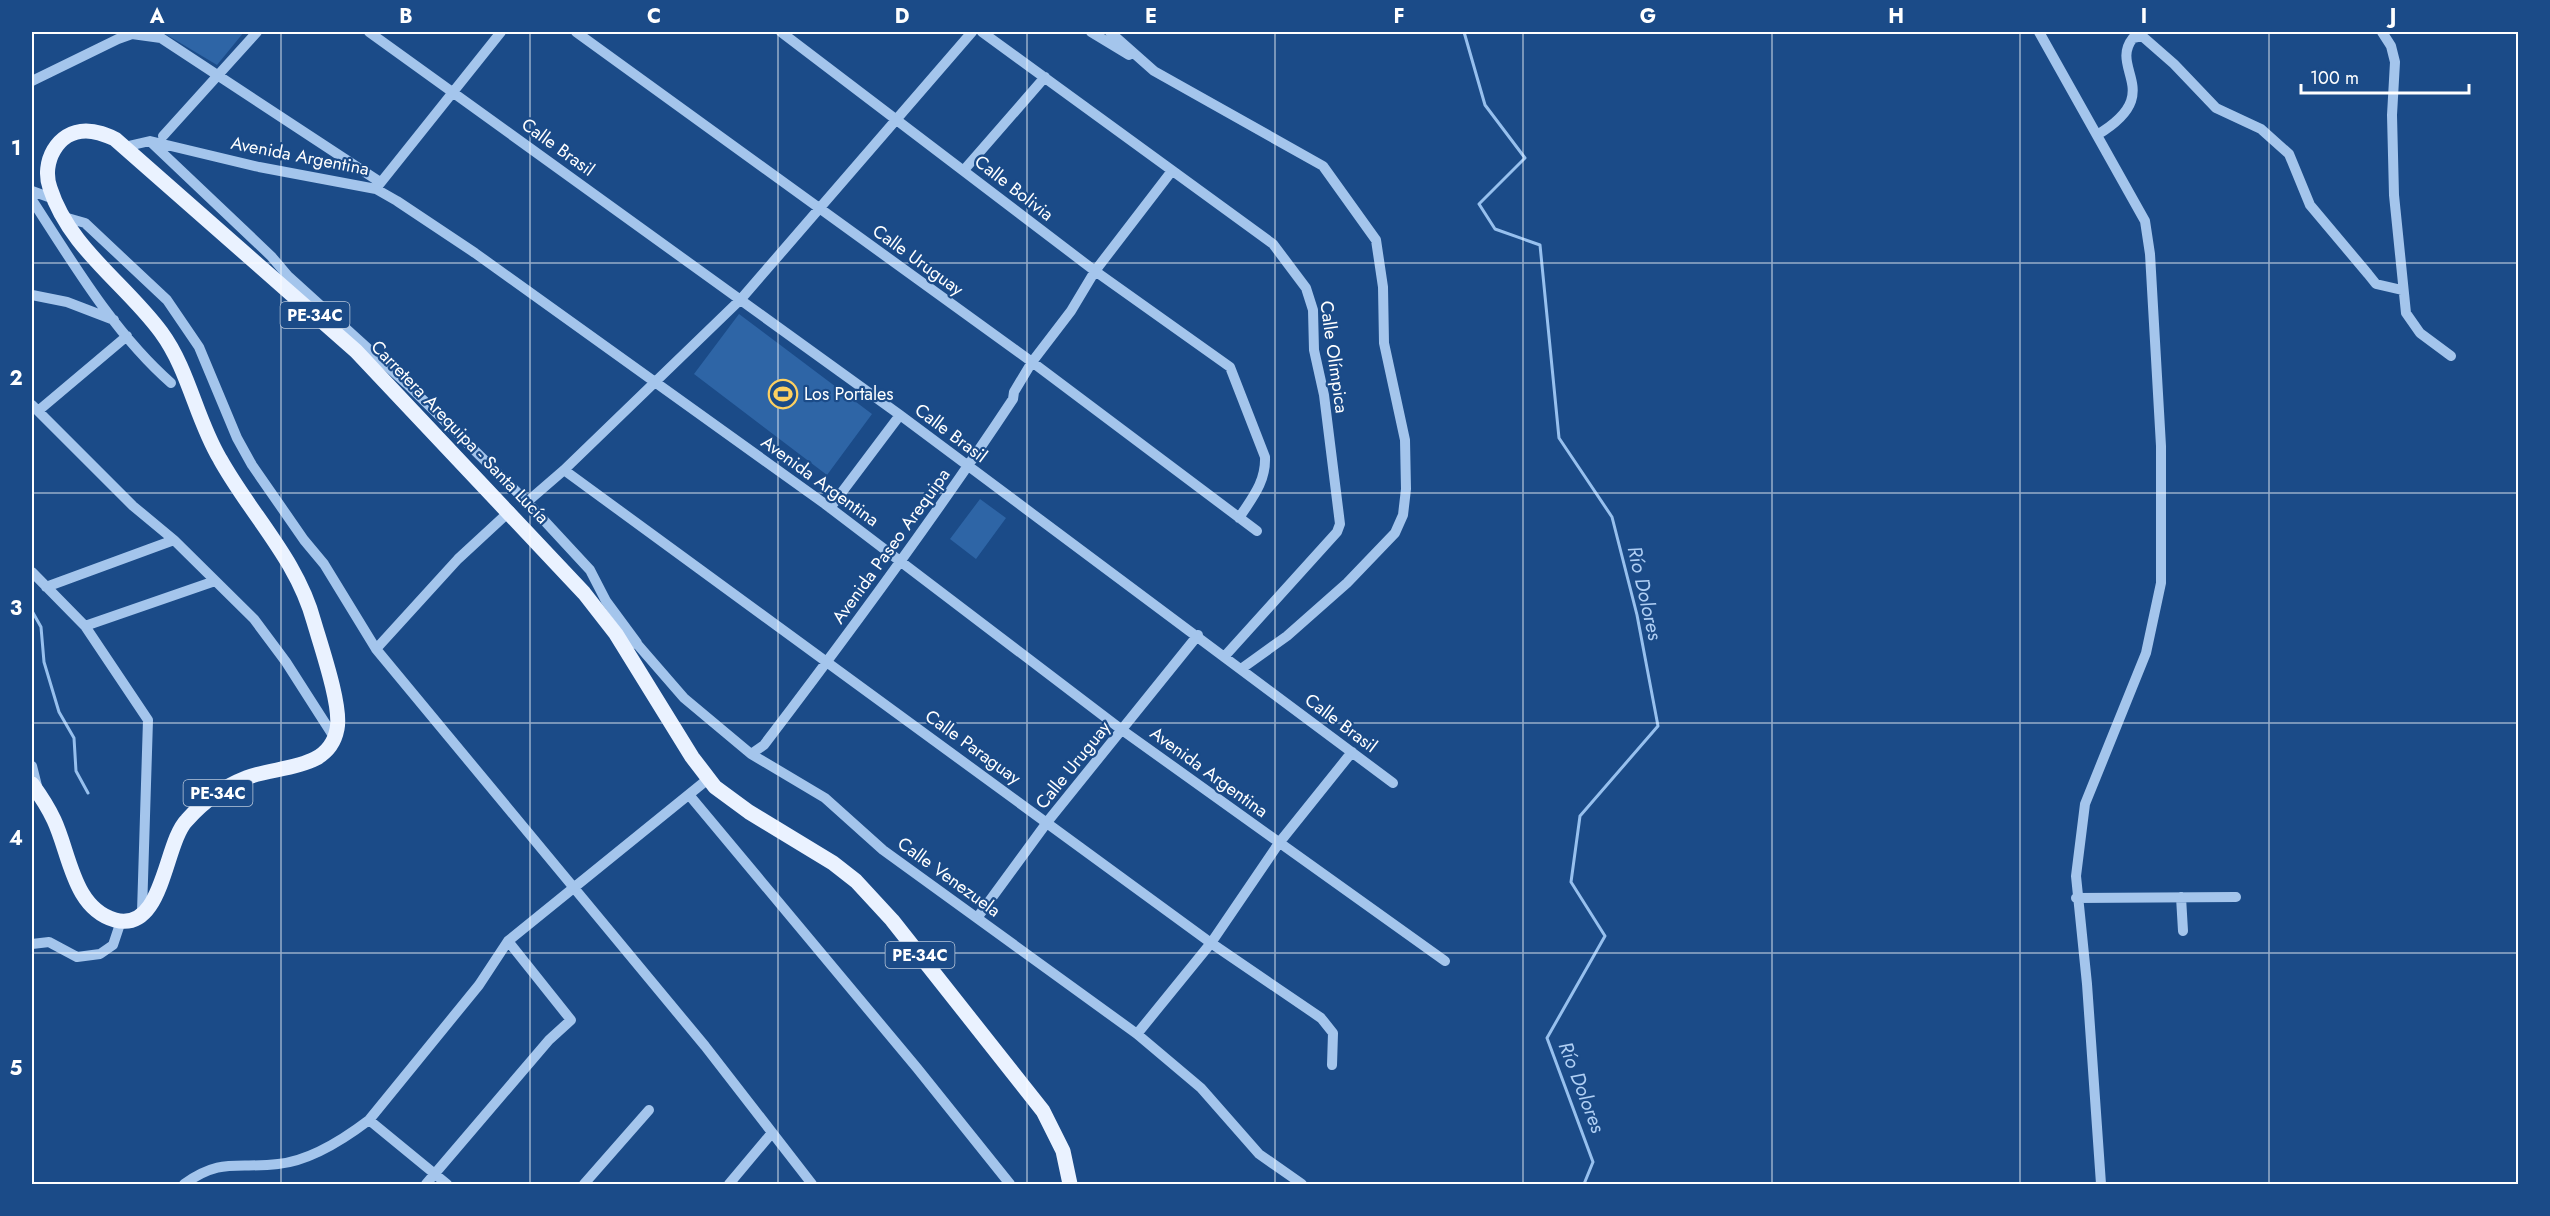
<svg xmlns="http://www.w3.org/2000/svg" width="2550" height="1216" font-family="Jost,sans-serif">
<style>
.green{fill:#2e65a6}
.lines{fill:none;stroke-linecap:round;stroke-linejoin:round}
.stream{stroke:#97c0ee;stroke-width:3}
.minor{stroke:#a4c5ec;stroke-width:10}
.major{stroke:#eaf2ff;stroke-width:15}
.grid{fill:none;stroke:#fff;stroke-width:1.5;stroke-opacity:0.55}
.labels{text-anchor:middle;stroke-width:4.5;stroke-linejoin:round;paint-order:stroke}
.shield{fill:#1b4b88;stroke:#bbc9db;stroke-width:1.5}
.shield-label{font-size:16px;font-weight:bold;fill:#fff}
.street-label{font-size:18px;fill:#fff;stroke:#1b4b88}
.poi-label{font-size:18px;fill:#fff;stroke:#1b4b88;text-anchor:start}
.water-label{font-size:20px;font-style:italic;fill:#b0cff4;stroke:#1b4b88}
.neatline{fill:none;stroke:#fff;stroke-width:2}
.grid-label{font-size:20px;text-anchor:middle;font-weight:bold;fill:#fff}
</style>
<rect width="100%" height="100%" fill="#1b4b88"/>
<path class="green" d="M162 32H244L217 65Z
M739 314 872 414 827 475 694 374Z
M980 499 1006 518 976 559 950 539Z"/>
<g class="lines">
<path class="stream" d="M1464 32 1485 105 1525 158 1479 204 1495 229 1540 245 1559 438 1612 517 1637 615 1658 726 1580 816 1571 882 1605 936 1547 1038 1593 1162 1584 1184
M32 611 41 627 44 662 59 712 74 738 76 771 88 793"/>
<path class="minor" d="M369 32 900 415 1393 783
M576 32 1032 362 1257 531
M781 32 1095 271 1230 367 1265 457C1266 482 1252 498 1239 518
M982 32 1273 244 1306 288 1313 310 1314 350 1324 395 1340 524 1337 532 1224 657
M1091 32 1129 55
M1110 32 1154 71 1323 166 1376 240 1383 287 1384 343 1405 440 1406 489 1403 515 1395 533 1347 583 1287 636 1241 669
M2039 32 2145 221 2150 254 2161 446V583L2146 653 2085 804 2076 876 2087 984 2101 1184
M2382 32 2391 46 2395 62 2392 115 2394 195 2406 313 2420 333 2451 356
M32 81 118 39 132 34 161 38 380 182
M2097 135C2167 93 2108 69 2133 38L2142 36 2174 64 2216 108 2261 129 2289 154 2310 205 2368 274 2376 284 2402 290
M163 136 257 32
M151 142 271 256 288 276 407 384 527 502 590 570 606 601 637 643
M124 147 150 141 259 167 376 189 397 201 475 253 825 504 1122 730 1445 961
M964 170 1045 77
M378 186 501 32
M32 191 54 199
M32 200C73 263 114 333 171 383
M64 217 85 223 167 300 199 347 237 438 252 465 304 540 324 564 376 649 705 1046 812 1184
M32 295 67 302 114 320
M32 405 133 506 174 540 254 619 286 662 334 737
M38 411 127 336
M564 470 1211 943 1321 1018 1333 1033 1332 1065
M527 502 564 470 741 299 972 32
M830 508 900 415
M32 572 85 626 148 720 142 912
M46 587 174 540
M85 626 215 581
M617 634 638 645 684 698 751 754 825 798 883 850 1137 1034 1201 1088 1259 1154 1302 1184
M376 649 458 559 510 511
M751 754 764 745C850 632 935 517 1013 399L1014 392 1032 362 1071 311 1095 271 1171 172
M32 766 38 790
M690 796 917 1068 1010 1184
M2181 897 2183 931
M2076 898 2236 897
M977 918 1048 821 1198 635
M32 944 49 942 77 957 100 954 113 945 121 921
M1137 1034 1211 943 1279 843 1352 752
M369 1120 447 1184
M184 1184C222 1157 237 1169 278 1164 310 1161 344 1139 369 1120L479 985 508 941 708 779
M426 1184 549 1040 571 1020 508 941
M584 1184 649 1110
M729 1184 771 1134"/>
<path class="major" d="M32 784C40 795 48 807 54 820 70 854 73 908 115 920 164 933 164 843 187 820 203 802 223 787 246 778 277 765 329 772 337 729 342 707 321 646 314 622 297 559 251 515 220 459 196 419 189 370 161 332 125 283 69 248 50 188 41 163 57 131 86 131 97 131 106 135 115 139L356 351 584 593 616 634 692 757 715 787 749 812 833 863 856 881 892 920 1043 1111 1063 1151 1070 1184"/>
</g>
<path class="grid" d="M281 32V1184M530 32V1184M778 32V1184M1027 32V1184M1275 32V1184M1523 32V1184M1772 32V1184M2020 32V1184M2269 32V1184M32 263H2518M32 493H2518M32 723H2518M32 953H2518"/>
<defs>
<g id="stadium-ring" transform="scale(1.5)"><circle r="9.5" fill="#1b4b88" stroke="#fdd061" stroke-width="1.5"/><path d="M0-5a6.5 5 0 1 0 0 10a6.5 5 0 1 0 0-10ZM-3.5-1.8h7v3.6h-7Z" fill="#fdd061"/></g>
</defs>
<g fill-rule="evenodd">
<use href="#stadium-ring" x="783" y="394"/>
</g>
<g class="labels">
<g class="shield">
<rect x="280.5" y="302" width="69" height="26" rx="4.5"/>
<rect x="183.5" y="780" width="69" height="26" rx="4.5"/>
<rect x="885.5" y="942" width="69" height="26" rx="4.5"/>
</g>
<g class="shield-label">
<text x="315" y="321">PE-34C</text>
<text x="218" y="799">PE-34C</text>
<text x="920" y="961">PE-34C</text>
</g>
<g class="street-label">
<text transform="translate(558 147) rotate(36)" y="6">Calle Brasil</text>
<text transform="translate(300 156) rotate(11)" y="6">Avenida Argentina</text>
<text transform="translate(1014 188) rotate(38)" y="6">Calle Bolivia</text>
<text transform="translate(918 260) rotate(36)" y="6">Calle Uruguay</text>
<text transform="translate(1334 357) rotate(82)" y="6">Calle Olímpica</text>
<text transform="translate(460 432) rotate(46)" y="6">Carretera Arequipa - Santa Lucía</text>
<text transform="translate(951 433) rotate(37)" y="6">Calle Brasil</text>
<text transform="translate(820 481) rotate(36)" y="6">Avenida Argentina</text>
<text transform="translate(891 546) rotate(-54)" y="6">Avenida Paseo Arequipa</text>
<text transform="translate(1341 723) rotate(37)" y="6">Calle Brasil</text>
<text transform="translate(973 747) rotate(36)" y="6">Calle Paraguay</text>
<text transform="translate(1073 765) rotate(-51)" y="6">Calle Uruguay</text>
<text transform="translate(1209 772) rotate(36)" y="6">Avenida Argentina</text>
<text transform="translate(949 877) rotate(36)" y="6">Calle Venezuela</text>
</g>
<g class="poi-label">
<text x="804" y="400">Los Portales</text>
</g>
<g class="water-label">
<text transform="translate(1645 593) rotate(77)" y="7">Río Dolores</text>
<text transform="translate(1582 1087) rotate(69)" y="7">Río Dolores</text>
</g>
</g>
<rect width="2550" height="1216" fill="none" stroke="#1b4b88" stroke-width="66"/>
<path d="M2301 84v9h168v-9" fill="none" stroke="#ffffff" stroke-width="3"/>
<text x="2310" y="84" font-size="18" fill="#ffffff" stroke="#1b4b88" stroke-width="4.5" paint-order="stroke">100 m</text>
<rect x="33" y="33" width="2484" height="1150" class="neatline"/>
<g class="grid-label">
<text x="157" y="23">A</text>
<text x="406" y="23">B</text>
<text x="654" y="23">C</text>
<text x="902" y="23">D</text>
<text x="1151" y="23">E</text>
<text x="1399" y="23">F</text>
<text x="1648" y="23">G</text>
<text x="1896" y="23">H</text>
<text x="2144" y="23">I</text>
<text x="2393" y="23">J</text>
<text x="16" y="155">1</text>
<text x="16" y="385">2</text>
<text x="16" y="615">3</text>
<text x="16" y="845">4</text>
<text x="16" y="1075">5</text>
</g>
</svg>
